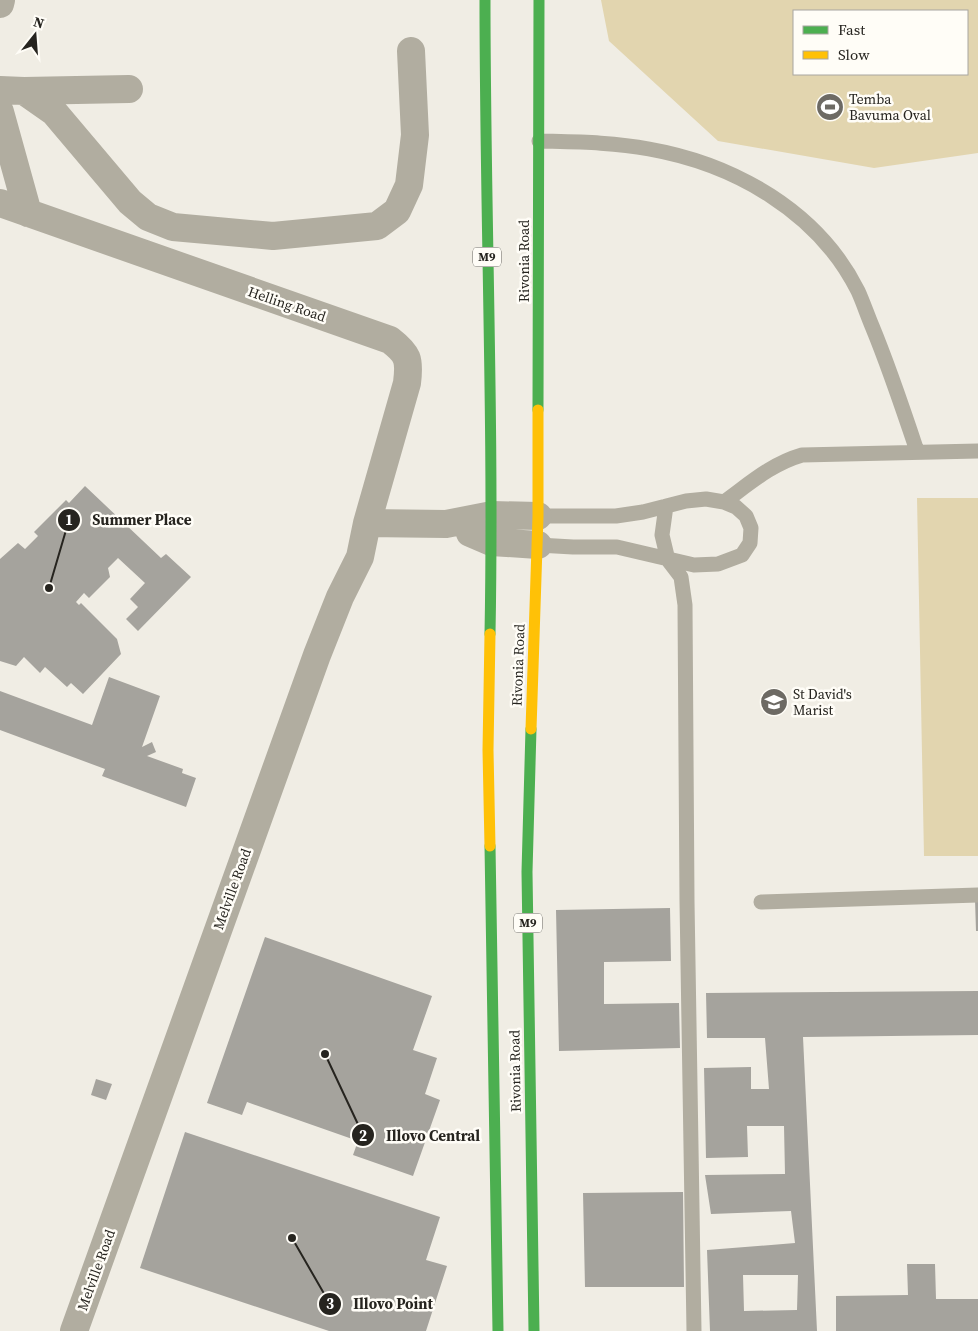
<svg xmlns="http://www.w3.org/2000/svg" width="978" height="1331" font-family="'Source Serif 4',serif">
<style>
.green{fill:#e2d5af;fill-rule:evenodd}
.building{fill:#a5a39d;fill-rule:evenodd}
.lines{fill:none;stroke-linecap:round;stroke-linejoin:round}
.lane{stroke:#b1ada0;stroke-width:15}
.street{stroke:#b1ada0;stroke-width:28}
.fast{stroke:#4caf50;stroke-width:11}
.slow{stroke:#ffc107;stroke-width:11}
.labels{text-anchor:middle;stroke-width:5;stroke-linejoin:round;paint-order:stroke}
.shield{fill:#fffdf7;stroke:#676560;stroke-width:1}
.shield-label{font-size:12px;font-weight:bold;fill:#26241f}
.poi-label{font-size:14px;fill:#26241f;stroke:#fffdf7;text-anchor:start}
.street-label{font-size:14px;fill:#26241f;stroke:#fffdf7}
.leader{fill:none;stroke:#26241f;stroke-width:2}
.callout-dot{fill:#26241f;stroke:#fffdf7;stroke-width:2}
.mark-label{font-size:15px;text-anchor:middle;font-weight:bold;fill:#fff}
.callout-label{font-size:15px;text-anchor:middle;font-weight:bold;fill:#26241f;stroke:#fffdf7;stroke-width:5;stroke-linejoin:round;paint-order:stroke}
</style>
<rect width="100%" height="100%" fill="#f0ede4"/>
<path class="green" d="M601 0H978V153L874 168 718 141 609 41ZM967 11V74H794V11Z
M917 498H978V856H924Z"/>
<path class="building" d="M85 486 161 558 166 554 191 577 138 631 126 619 138 607 130 599 145 583 118 558 108 568 110 577 89 598 84 593 76 602 79 605 81 603 117 639 121 654 83 694 71 683 67 687 45 667 40 673 24 657 16 666 0 661V559L18 543 25 549 38 536 34 532 66 500 69 503Z
M109 677 160 696 142 747 152 742 156 752 147 756 183 769 182 773 196 778 186 807 102 776 105 769 0 730V691L92 725Z
M975 899H978V931H976Z
M670 908 671 961 604 962V1004L679 1003 680 1048 559 1051 556 910Z
M265 937 432 996 413 1050 437 1058 425 1094 440 1100 413 1176 353 1155 358 1141 247 1102 242 1115 207 1103Z
M978 991V1035L803 1037 817 1331H710L707 1250 795 1243 791 1211 711 1214 705 1175 785 1174 784 1126H747L748 1157 706 1158 704 1068 751 1067V1089H769L765 1038H707L706 993ZM743 1275H798L797 1310 744 1311Z
M96 1079 112 1084 106 1100 91 1095Z
M185 1132 440 1217 426 1260 447 1266 426 1331H329L140 1268Z
M683 1192 684 1287H585L583 1193Z
M907 1264H935L936 1299H978V1331H836V1296L908 1295Z"/>
<g class="lines">
<path class="lane" d="M539 141C576 142 612 142 649 149 734 164 818 211 858 291 863 302 867 314 872 326 889 367 903 409 917 451
M724 502C749 484 771 464 802 455L978 451
M666 506 662 535 668 560 681 577 685 605 687 901 694 1331
M538 545 573 547H617L694 565 718 564 742 555 750 543 751 528 746 516 736 507 724 502 706 499 686 501 643 512 616 516H538
M761 902 978 895"/>
<path class="street" d="M0 4 1 0
M0 90 24 91 54 112 130 202 148 217 173 227 273 236 377 226 397 211 409 185 415 135 411 51
M24 91 129 89
M0 112 28 213
M0 203 390 340C408 354 410 359 407 383L367 523 360 557 340 597 317 655 74 1331
M367 523 446 524 492 515 538 516
M470 533 491 542 538 545"/>
<path class="fast" d="M485 0C485 211 494 423 490 634
M538 410 539 0
M531 729 527 872 534 1331
M490 846 498 1331"/>
<path class="slow" d="M531 729 538 516V410
M490 846 488 750 490 634"/>
</g>
<defs>
<g id="stadium-disc" transform="scale(1.4375)"><circle r="9.5" fill="#6d6a64" stroke="#fffdf7"/><path d="M0-5a6.5 5 0 1 0 0 10a6.5 5 0 1 0 0-10ZM-3.5-1.8h7v3.6h-7Z" fill="#fff"/></g>
<g id="school-disc" transform="scale(1.4375)"><circle r="9.5" fill="#6d6a64" stroke="#fffdf7"/><path d="M0-5L7-2L0 1L-7-2ZM-4 1L0 2.5L4 1V4Q0 6-4 4Z" fill="#fff"/></g>
</defs>
<g fill-rule="evenodd">
<use href="#stadium-disc" x="830" y="107"/>
<use href="#school-disc" x="774" y="702"/>
</g>
<g class="labels">
<g class="shield">
<rect x="473" y="247.5" width="28" height="19" rx="4"/>
<rect x="514" y="913.5" width="28" height="19" rx="4"/>
</g>
<g class="shield-label">
<text x="487" y="261">M9</text>
<text x="528" y="927">M9</text>
</g>
<g class="poi-label">
<text x="849" y="104">Temba<tspan x="849" dy="16">Bavuma Oval</tspan></text>
<text x="793" y="699">St David's<tspan x="793" dy="16">Marist</tspan></text>
</g>
<g class="street-label">
<text transform="translate(524 261) rotate(-90)" y="5">Rivonia Road</text>
<text transform="translate(287 304) rotate(19)" y="5">Helling Road</text>
<text transform="translate(518 665) rotate(-88)" y="5">Rivonia Road</text>
<text transform="translate(232 889) rotate(-70)" y="5">Melville Road</text>
<text transform="translate(515 1071) rotate(-91)" y="5">Rivonia Road</text>
<text transform="translate(96 1270) rotate(-70)" y="5">Melville Road</text>
</g>
</g>
<path class="leader" d="M49 588L69 520M325 1054L363 1135M292 1238L330 1304"/>
<g class="callout-dot">
<circle cx="49" cy="588" r="5"/>
<circle cx="325" cy="1054" r="5"/>
<circle cx="292" cy="1238" r="5"/>
<circle cx="69" cy="520" r="12"/>
<circle cx="363" cy="1135" r="12"/>
<circle cx="330" cy="1304" r="12"/>
</g>
<g class="mark-label">
<text x="69" y="525">1</text>
<text x="363" y="1141">2</text>
<text x="330" y="1309">3</text>
</g>
<g class="callout-label">
<text x="142" y="525">Summer Place</text>
<text x="433" y="1141">Illovo Central</text>
<text x="393" y="1309">Illovo Point</text>
</g>
<rect x="793" y="10" width="175" height="65" fill="#fffdf7" stroke="#a8a6a1"/>
<rect x="803" y="26" width="25" height="8" fill="#4caf50" stroke="#a8a6a1"/>
<text x="838" y="35" font-size="15" fill="#26241f">Fast</text>
<rect x="803" y="51" width="25" height="8" fill="#ffc107" stroke="#a8a6a1"/>
<text x="838" y="60" font-size="15" fill="#26241f">Slow</text>
<g transform="translate(35 35) rotate(17)" stroke="#fffdf7" stroke-width="4" paint-order="stroke">
<path d="M0-4L9 19L0 12L-9 19Z" fill="#26241f"/>
<text y="-8" font-size="14" font-weight="bold" text-anchor="middle" fill="#26241f">N</text>
</g>
</svg>
